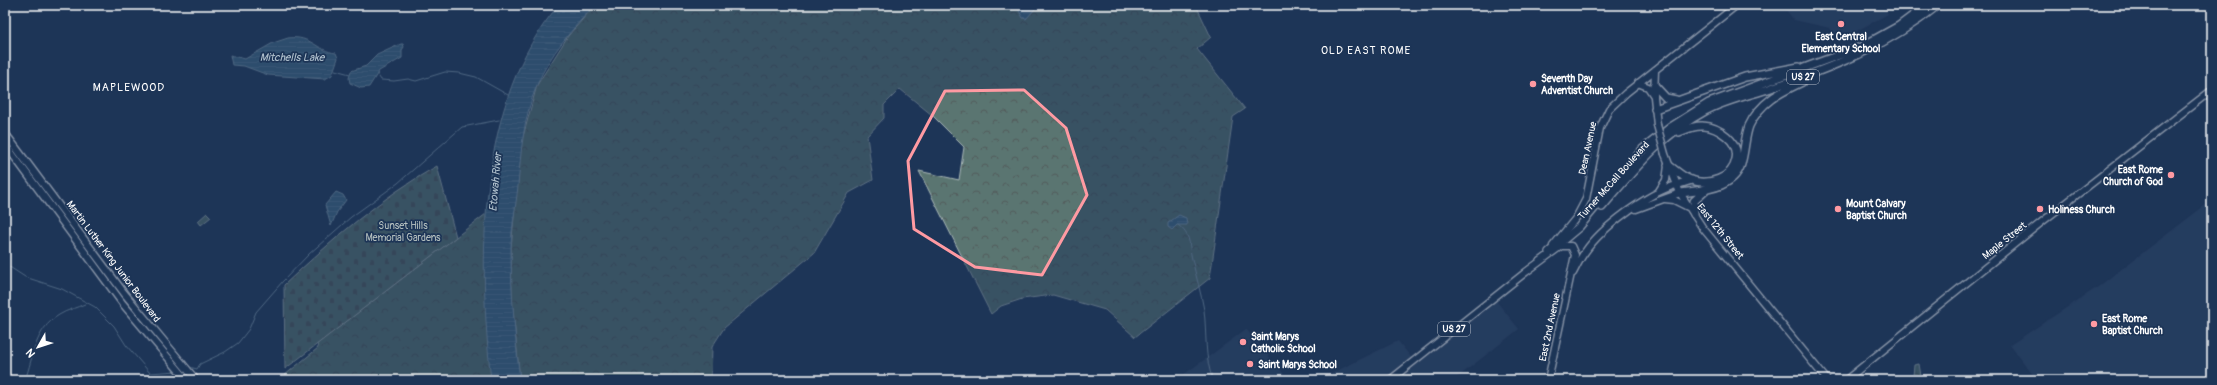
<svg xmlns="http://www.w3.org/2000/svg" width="2217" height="385" font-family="Pangolin,sans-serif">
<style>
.built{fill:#2f4668}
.forest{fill:url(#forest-crowns);stroke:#acbab8}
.cemetery{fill:url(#cemetery-stones);stroke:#acbab8}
.garden{fill:#5a7471;stroke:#acbab8}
.water{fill:url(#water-rules);stroke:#8ca6b7}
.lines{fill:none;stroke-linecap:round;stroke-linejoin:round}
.stream{stroke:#8ca6b7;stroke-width:1}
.major-casing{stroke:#fff;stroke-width:9}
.highway-casing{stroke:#fff;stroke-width:10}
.major{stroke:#1d3557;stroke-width:6}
.highway{stroke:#1d3557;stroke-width:7}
.major-bridge-casing{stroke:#fff;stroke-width:9;stroke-linecap:butt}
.major-bridge{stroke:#1d3557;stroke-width:6}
.marked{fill:none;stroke:#ff9aa2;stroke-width:3;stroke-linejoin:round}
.poi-dot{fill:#ff9aa2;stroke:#1d3557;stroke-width:1.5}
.labels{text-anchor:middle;stroke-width:3.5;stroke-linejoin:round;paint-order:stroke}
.shield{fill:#1d3557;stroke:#bbc2cd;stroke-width:1}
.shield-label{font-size:9px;font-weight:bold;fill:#fff}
.poi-label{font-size:10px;font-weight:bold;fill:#fff;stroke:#1d3557;text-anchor:start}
.street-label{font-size:10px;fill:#fff;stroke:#1d3557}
.park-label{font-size:10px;fill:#b5c0bf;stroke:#1d3557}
.neighbourhood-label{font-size:11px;letter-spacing:1px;fill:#fff;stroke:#1d3557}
.water-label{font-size:11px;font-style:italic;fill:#b3c3cf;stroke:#1d3557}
</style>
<defs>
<pattern id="forest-crowns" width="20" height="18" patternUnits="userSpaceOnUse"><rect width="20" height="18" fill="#5a7471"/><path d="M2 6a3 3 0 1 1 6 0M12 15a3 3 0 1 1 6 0" fill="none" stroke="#525c5b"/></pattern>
<pattern id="cemetery-stones" width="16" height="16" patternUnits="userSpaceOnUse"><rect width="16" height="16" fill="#5a7471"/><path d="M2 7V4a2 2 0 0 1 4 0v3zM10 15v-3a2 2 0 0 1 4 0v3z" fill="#525c5b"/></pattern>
<pattern id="water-rules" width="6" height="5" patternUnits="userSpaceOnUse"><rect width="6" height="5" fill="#406a87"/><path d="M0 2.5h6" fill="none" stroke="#5d8099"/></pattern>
</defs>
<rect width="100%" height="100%" fill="#1d3557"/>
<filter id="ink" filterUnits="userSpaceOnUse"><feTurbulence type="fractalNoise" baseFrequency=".025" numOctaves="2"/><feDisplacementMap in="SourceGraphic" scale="8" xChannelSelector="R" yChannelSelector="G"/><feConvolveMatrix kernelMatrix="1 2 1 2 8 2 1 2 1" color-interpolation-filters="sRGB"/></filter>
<g filter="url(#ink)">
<path class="built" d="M1782 5H1882L1888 14 1838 41 1830 28 1794 20Z
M2212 200V380H2037L2010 345 2098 287Z
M1493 297 1519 329 1454 380H1318L1398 341 1414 361Z
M1246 329 1289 380H1176L1211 355Z"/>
<path class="forest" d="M595 5H1196L1211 37 1197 49 1245 109 1233 117 1210 278 1135 337 1105 310 1053 295 1022 299 1001 306 991 314 919 171 959 180 964 147 932 115 900 89 884 105V118L867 136 873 180 849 193 814 253 724 328 712 347 711 380H520L512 300 511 248 521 144 537 85 568 36Z
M495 207 501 380H279L318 348 317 344Z
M1919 364 1921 376H1913L1914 365Z"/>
<path class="cemetery" d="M437 166 456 237 285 369 284 285C332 240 380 198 437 166Z"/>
<path class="garden" d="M207 213 211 217 201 225 198 221Z"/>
<path class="water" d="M559 5H595C573 28 549 55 537 85 523 118 521 152 518 186 516 207 511 229 511 250 511 293 515 337 520 380H491C478 262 476 99 559 5Z
M1019 5H1034L1035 9 1026 19 1023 18 1018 9Z
M288 38C311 35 317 51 336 53L338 58 332 75 325 79 268 75 244 66 232 65 230 55 245 59 273 43Z
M401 44H403L404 47 402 50V58L379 71 369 87 361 88 350 83 349 78 351 71 366 66 377 55Z
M336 192 343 195 346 200 337 212 331 226 325 205Z
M1179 215 1186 218 1187 225H1177L1172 230 1168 227V223Z"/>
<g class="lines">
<path class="stream" d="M335 70 350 74
M377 74 381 80 394 81 408 79 416 81 445 72 459 73 476 77 508 95
M1178 225C1192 236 1188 243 1192 259 1196 276 1201 293 1204 310 1207 334 1204 358 1213 380
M5 264 25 277 62 289 95 307 114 326 126 345 150 373 177 371
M189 367 197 369 200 364 225 352 238 343 249 329 256 312 283 281 309 254 351 217 398 183 462 127 499 120
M25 380C34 356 34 330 59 315 67 310 76 308 85 304"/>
<g class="major-casing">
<path id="major" d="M1655 70 1654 97 1657 125
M1638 83 1648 87 1654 96
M5 133 124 293 196 380
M5 144 123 304 187 380
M1665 154 1680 193 1702 227 1827 380
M1659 191 1666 180 1668 166
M1665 199 1674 200 1688 207
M1636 209 1680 193
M1553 246 1576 218 1586 199 1600 128 1609 109 1626 93 1737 5
M1573 273C1577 266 1580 258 1585 252 1602 227 1647 194 1676 185
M1390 380 1526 272 1561 246H1571L1575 255 1548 380
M1846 380 2043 221 2212 90"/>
</g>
<g class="highway-casing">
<path id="highway" d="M1654 85 1666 98 1676 100
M1655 109 1745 77 1799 67
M1668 165C1676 170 1682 177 1691 180 1708 186 1733 179 1736 159 1740 141 1718 127 1703 126 1694 125 1687 129 1679 132
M1676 185 1692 180
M1680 193C1704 190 1737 189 1742 160 1745 148 1745 137 1749 126 1760 102 1779 93 1802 82
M1602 207C1633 171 1662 134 1705 111 1725 100 1750 95 1771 88 1831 68 1888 46 1938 5
M1694 214V201L1706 190
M1549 252 1579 227 1643 149 1671 127 1709 103 1861 47 1899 26 1927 5"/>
</g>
<use href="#major" class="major"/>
<use href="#highway" class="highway"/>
<g class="major-bridge-casing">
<path id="major-bridge" d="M1657 125 1665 154"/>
</g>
<use href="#major-bridge" class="major-bridge"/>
</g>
</g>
<path d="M0 0H2217V385H0ZM1024 90 1066 128 1087 195 1042 275 975 267 914 229 908 161 945 91Z" fill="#1d3557" fill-opacity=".55" fill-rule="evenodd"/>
<path class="marked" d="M1024 90 1066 128 1087 195 1042 275 975 267 914 229 908 161 945 91Z"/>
<g class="poi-dot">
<circle cx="1841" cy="24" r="4"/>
<circle cx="1533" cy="84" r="4"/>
<circle cx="2171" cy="175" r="4"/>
<circle cx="1838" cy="209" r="4"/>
<circle cx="2040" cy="209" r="4"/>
<circle cx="2094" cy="324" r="4"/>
<circle cx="1243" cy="342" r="4"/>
<circle cx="1250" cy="364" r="4"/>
</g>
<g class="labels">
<g class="shield">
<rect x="1787" y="70" width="32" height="14" rx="3"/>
<rect x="1438" y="322" width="32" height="14" rx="3"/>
</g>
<g class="shield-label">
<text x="1803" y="80">US 27</text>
<text x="1454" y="332">US 27</text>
</g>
<g class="poi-label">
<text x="1841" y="40" text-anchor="middle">East Central<tspan x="1841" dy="12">Elementary School</tspan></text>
<text x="1541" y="82">Seventh Day<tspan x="1541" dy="12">Adventist Church</tspan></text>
<text x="2163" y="173" text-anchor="end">East Rome<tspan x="2163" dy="12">Church of God</tspan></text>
<text x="1846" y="207">Mount Calvary<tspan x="1846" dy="12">Baptist Church</tspan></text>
<text x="2048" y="213">Holiness Church</text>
<text x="2102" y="322">East Rome<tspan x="2102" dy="12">Baptist Church</tspan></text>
<text x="1251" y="340">Saint Marys<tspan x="1251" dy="12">Catholic School</tspan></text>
<text x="1258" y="368">Saint Marys School</text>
</g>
<g class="street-label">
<text transform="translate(1587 148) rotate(-78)" y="4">Dean Avenue</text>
<text transform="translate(1613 180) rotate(-48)" y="4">Turner McCall Boulevard</text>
<text transform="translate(1721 231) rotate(51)" y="4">East 12th Street</text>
<text transform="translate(2004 240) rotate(-39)" y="4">Maple Street</text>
<text transform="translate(114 261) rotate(53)" y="4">Martin Luther King Junior Boulevard</text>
<text transform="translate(1549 327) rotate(-78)" y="4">East 2nd Avenue</text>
</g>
<g class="park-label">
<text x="403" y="229">Sunset Hills<tspan x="403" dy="12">Memorial Gardens</tspan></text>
</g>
<g class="neighbourhood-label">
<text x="1366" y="54">OLD EAST ROME</text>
<text x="129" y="91">MAPLEWOOD</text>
</g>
<g class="water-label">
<text x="292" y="61">Mitchells Lake</text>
<text transform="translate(495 182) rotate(-85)" y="4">Etowah River</text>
</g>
</g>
<rect width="2217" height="385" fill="none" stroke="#1d3557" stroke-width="20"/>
<rect x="10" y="10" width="2197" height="365" fill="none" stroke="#fff" stroke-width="1.5" filter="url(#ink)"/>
<g transform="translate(38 347) rotate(231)" stroke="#1d3557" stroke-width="3" paint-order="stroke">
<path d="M0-3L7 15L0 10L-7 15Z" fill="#ffffff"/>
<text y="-6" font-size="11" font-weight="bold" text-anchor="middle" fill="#ffffff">N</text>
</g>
</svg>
